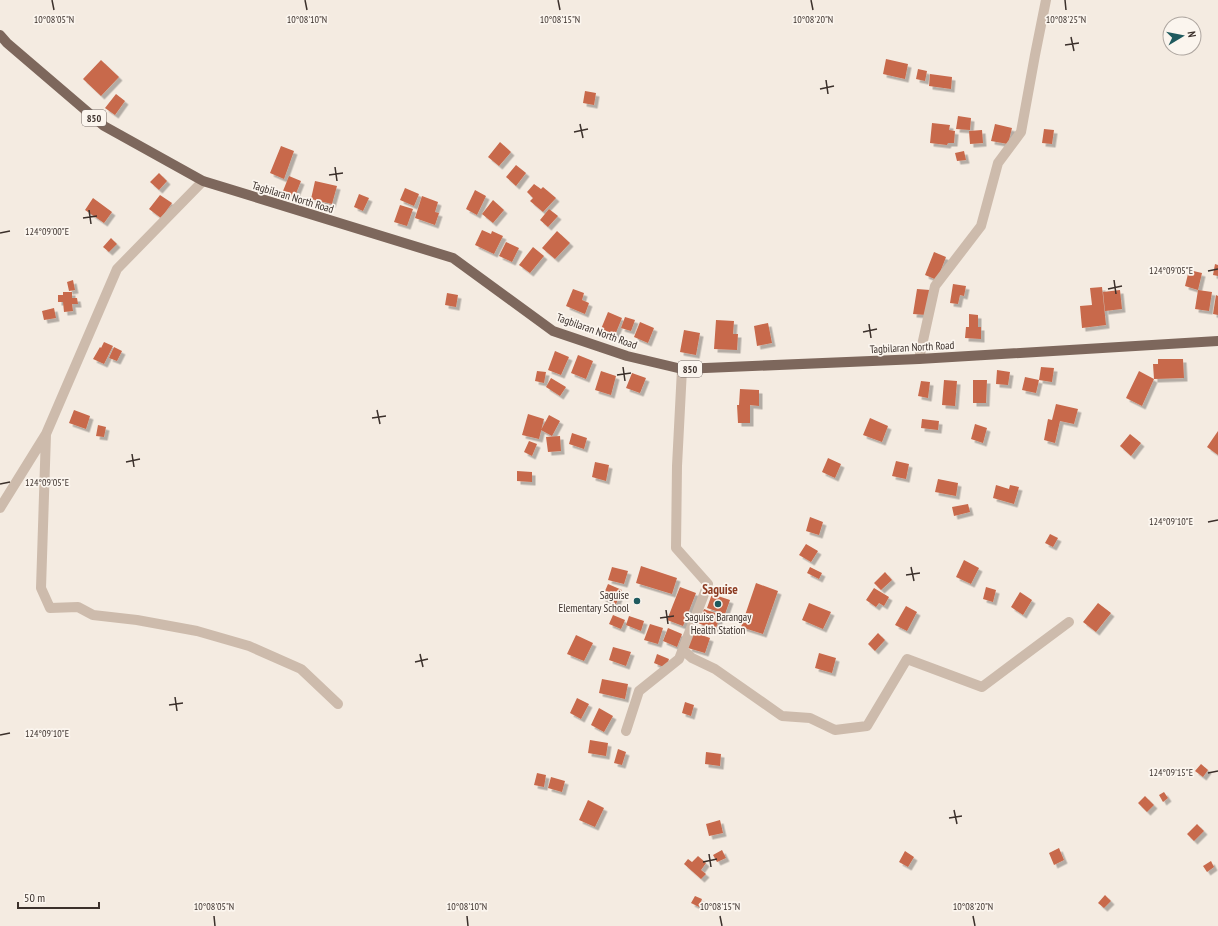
<svg xmlns="http://www.w3.org/2000/svg" width="1218" height="926" font-family="'PT Sans Narrow',sans-serif">
<style>
.building{fill:#c8694b;filter:url(#shadow)}
.lines{fill:none;stroke-linecap:round;stroke-linejoin:round}
.minor{stroke:#cdbbac;stroke-width:10}
.major{stroke:#7d675c;stroke-width:10}
.ticks{fill:none;stroke:#3b302b;stroke-width:1.5}
.poi-dot{fill:#1f5a5e;stroke:#fbf5ee;stroke-width:1.5}
.labels{text-anchor:middle;stroke-width:3.5;stroke-linejoin:round;paint-order:stroke}
.shield{fill:#fbf5ee;stroke:#756b66;stroke-width:1}
.shield-label{font-size:10px;font-weight:bold;fill:#3b302b}
.street-label{font-size:11px;fill:#3b302b;stroke:#fbf5ee}
.poi-label{font-size:11px;fill:#3b302b;stroke:#fbf5ee;text-anchor:end}
.quarter-label{font-size:13px;font-weight:bold;fill:#8c3b22;stroke:#fbf5ee}
.ticks-label{font-size:10px;text-anchor:middle;fill:#3b302b;stroke:#fbf5ee;stroke-width:3.5;stroke-linejoin:round;paint-order:stroke}
</style>
<defs>
<filter id="shadow"><feDropShadow dx="3.5" dy="3.5" stdDeviation="0" flood-color="#0004"/></filter>
</defs>
<rect width="100%" height="100%" fill="#f4ebe1"/>
<path class="building" d="M886 59 908 64 905 79 883 74Z
M101 60 119 77 101 96 83 79Z
M918 69 927 71 925 81 916 79Z
M930 74 952 77 951 89 929 86Z
M585 91 596 93 594 105 583 103Z
M116 94 125 101 115 115 105 108Z
M958 116 971 118 970 130 956 129Z
M932 123 950 125 949 130 955 131 954 143H948L947 145 930 143Z
M995 124 1012 128 1008 144 991 141Z
M1044 129 1054 130 1052 144 1042 143Z
M982 130 983 143 970 144 969 131Z
M500 142 511 152 499 166 488 157Z
M281 146 294 151 284 179 270 173Z
M964 151 966 160 957 161 955 153Z
M516 165 526 173 516 186 506 177Z
M159 173 167 181 159 190 150 182Z
M289 176 301 181 295 196 283 191Z
M315 181 337 186 332 204 311 199Z
M534 184 541 189 543 187 556 198 543 212 530 201 533 198 527 192Z
M405 188 419 194 414 206 400 200Z
M475 190 486 196 477 215 466 209Z
M359 194 369 198 363 211 354 207Z
M160 195 172 203 161 218 149 209Z
M422 196 438 202 435 212 439 213 435 225 415 218Z
M93 198 112 212 104 223 85 210Z
M493 200 504 210 493 223 482 214Z
M400 205 413 209 407 226 394 222Z
M549 209 558 216 548 227 540 220Z
M482 230 491 234 492 231 503 236 494 254 475 245Z
M557 231 570 243 555 259 542 248Z
M111 238 117 244 109 252 103 247Z
M506 242 519 248 512 262 499 256Z
M533 247 544 256 530 273 519 265Z
M934 252 946 257 937 280 925 275Z
M1215 264 1218 265V276L1213 275Z
M1189 270 1202 273 1198 290 1185 286Z
M73 280 75 290 69 291 67 282Z
M953 284 966 286 964 296 960 295 958 304 950 303Z
M1102 287 1106 325 1082 328 1080 306 1092 305 1090 288Z
M573 289 584 293 582 300 589 303 585 314 566 306Z
M917 289 930 290 927 315 913 314Z
M1120 290 1122 309 1105 311 1103 292Z
M1198 290 1212 292 1209 311 1195 309Z
M63 292H72V298H77L78 304H72L73 311 64 312 63 302H58V295H63Z
M447 293 458 295 456 307 445 305Z
M1216 295 1218 296V315L1213 314Z
M54 308 56 318 44 320 42 311Z
M608 312 622 318 615 335 601 329Z
M969 314 978 315V327H981V339L965 338 966 327H969Z
M625 317 635 320 631 331 621 328Z
M716 320 734 321 733 334H738L737 350 714 349Z
M640 322 654 328 648 343 634 337Z
M768 323 772 343 757 346 754 326Z
M684 330 700 333 696 355 680 352Z
M104 342 113 346 110 352 106 350 110 352 104 364 93 359 100 347 101 348Z
M114 347 122 351 117 361 109 358Z
M555 351 569 357 561 375 548 370Z
M578 355 593 361 586 379 571 373Z
M1158 359H1183L1184 378 1154 379 1153 364H1158Z
M1041 367 1054 368 1052 382 1039 380Z
M997 370 1010 372 1008 385 996 384Z
M537 371 546 372 544 383 535 381Z
M601 371 616 376 611 395 595 390Z
M1139 371 1154 379 1142 406 1126 398Z
M632 373 646 378 640 393 626 388Z
M1025 377 1039 380 1036 393 1022 390Z
M551 378 566 387 560 396 546 387Z
M944 380 957 381 955 406 942 405Z
M973 380H987L986 403H973Z
M921 381 930 382 928 398 918 396Z
M740 389 759 390V406L750 405V423H738L737 405H746H739Z
M1056 404 1078 409 1074 424 1060 421 1055 443 1044 440 1048 419 1052 420Z
M74 410 90 416 86 429 69 423Z
M528 414 544 419 539 439 522 435Z
M549 415 560 421 552 436 541 430Z
M870 418 888 426 882 442 863 435Z
M922 419 939 421 938 430 921 428Z
M975 424 987 428 983 443 971 439Z
M98 425 106 427 104 437 96 436Z
M1218 431V455L1207 447Z
M572 433 587 438 584 449 569 444Z
M1130 434 1141 443 1131 456 1120 446Z
M560 436 561 451 548 452 546 437Z
M529 441 537 444 532 456 524 452Z
M828 458 841 464 835 478 822 472Z
M896 461 909 464 906 479 892 476Z
M595 462 609 465 606 481 592 477Z
M517 471 532 472V482L517 481Z
M938 479 958 483 956 496 935 492Z
M996 485 1009 489 1010 485 1019 487 1014 504 993 498Z
M968 504 970 512 954 516 952 507Z
M810 517 823 522 819 535 806 531Z
M1050 534 1058 538 1053 547 1045 543Z
M806 544 818 551 811 562 799 555Z
M964 560 979 568 971 584 956 577Z
M641 566 677 578 672 594 636 583Z
M612 567 628 571 624 584 608 580Z
M810 567 822 573 819 579 807 573Z
M885 572 892 580 881 590 874 583Z
M756 583 778 591 763 634 741 627Z
M608 584 622 590 616 604 602 598Z
M680 587 696 593 683 626 667 620Z
M986 587 996 590 993 602 983 599Z
M874 588 889 597 884 606 879 603 876 607 866 600Z
M1020 592 1032 600 1023 615 1011 607Z
M712 594 730 600 725 614 707 608Z
M809 603 831 612 823 629 802 620Z
M1098 603 1111 613 1096 632 1083 622Z
M906 606 917 612 907 631 895 625Z
M704 609 721 615 715 630 698 623Z
M613 615 625 620 621 629 609 624Z
M629 616 644 621 641 631 626 625Z
M650 624 663 628 658 644 644 640Z
M668 628 682 634 677 647 663 641Z
M693 632 710 638 705 653 688 648Z
M878 633 885 640 875 651 868 644Z
M576 635 593 643 584 661 567 654Z
M613 647 631 652 626 666 609 660Z
M819 653 836 658 832 673 815 668Z
M657 654 669 659 666 668 654 663Z
M602 679 628 684 625 699 599 693Z
M577 698 589 704 581 719 570 713Z
M685 702 694 705 691 716 682 713Z
M599 708 613 716 604 732 591 725Z
M590 740 608 743 606 756 588 753Z
M618 749 626 752 622 765 614 763Z
M706 752 721 754 720 766 705 764Z
M1201 764 1208 770 1203 777 1195 771Z
M537 773 546 775 544 787 534 785Z
M551 777 565 781 562 792 548 788Z
M1164 792 1168 798 1163 802 1159 795Z
M1145 796 1154 805 1147 812 1138 803Z
M588 800 604 808 595 827 579 820Z
M720 820 723 833 709 836 706 824Z
M1197 824 1204 831 1194 841 1187 834Z
M1059 848 1064 860 1054 865 1049 853Z
M722 850 726 858 717 862 713 855Z
M905 851 914 857 908 867 899 862Z
M698 856 706 863 701 870 706 874 701 879 684 864 688 859 692 862Z
M1211 861 1214 867 1207 872 1203 866Z
M1105 895 1111 901 1104 908 1098 903Z
M695 896 702 899 699 907 691 903Z"/>
<g class="lines">
<path class="minor" d="M919 359 935 286 981 226 998 163 1021 132 1035 55 1046 0
M46 434 41 588 50 608 78 607 93 615 137 620 197 631 249 646 301 669 338 704
M0 508 46 434 117 269 203 181
M683 650 692 658 715 669 782 716 810 718 835 730 867 726 907 659 982 687 1069 622
M626 731 639 691 679 659 708 584 676 548 677 466 682 369"/>
<path class="major" d="M0 35 7 43 104 126 203 181 453 258 553 331 627 356 682 369 919 359 1218 341"/>
</g>
<path class="ticks" d="M52 0 54 10M305 0 307 10M558 0 560 10M811 0 813 10M1065 0 1066 10M1071 37 1074 51M1065 45 1079 43M826 80 828 94M820 89 834 86M580 124 583 138M574 132 588 129M335 167 337 181M329 175 343 173M89 210 91 224M83 218 97 216M0 233 10 231M1208 271 1218 269M1114 280 1116 294M1108 289 1122 286M869 324 871 338M863 332 877 329M623 367 625 381M617 375 631 373M377 410 380 424M372 418 386 416M132 454 134 467M126 462 140 459M0 484 10 482M1208 522 1218 520M911 567 914 581M906 575 920 573M666 610 668 624M660 618 674 616M420 654 423 667M415 662 428 659M175 697 177 711M169 705 183 703M0 735 10 733M1208 773 1218 771M954 810 957 824M949 818 962 816M709 854 711 867M703 862 717 859M214 916 215 926M467 916 468 926M720 916 722 926M973 916 975 926"/>
<g class="poi-dot">
<circle cx="637" cy="601" r="4"/>
<circle cx="718" cy="604" r="4"/>
</g>
<g class="labels">
<g class="shield">
<rect x="82" y="110" width="24" height="16" rx="3"/>
<rect x="678" y="361" width="24" height="16" rx="3"/>
</g>
<g class="shield-label">
<text x="94" y="122">850</text>
<text x="690" y="373">850</text>
</g>
<g class="street-label">
<text transform="translate(293 197) rotate(17)" y="4">Tagbilaran North Road</text>
<text transform="translate(597 331) rotate(20)" y="4">Tagbilaran North Road</text>
<text transform="translate(912 347) rotate(-3)" y="4">Tagbilaran North Road</text>
</g>
<g class="poi-label">
<text x="629" y="599">Saguise<tspan x="629" dy="13">Elementary School</tspan></text>
<text x="718" y="621" text-anchor="middle">Saguise Barangay<tspan x="718" dy="13">Health Station</tspan></text>
</g>
<g class="quarter-label">
<text x="720" y="594">Saguise</text>
</g>
</g>
<g class="ticks-label">
<text x="1066" y="23">10°08'25"N</text>
<text x="54" y="23">10°08'05"N</text>
<text x="307" y="23">10°08'10"N</text>
<text x="560" y="23">10°08'15"N</text>
<text x="813" y="23">10°08'20"N</text>
<text x="47" y="235">124°09'00"E</text>
<text x="1171" y="274">124°09'05"E</text>
<text x="47" y="486">124°09'05"E</text>
<text x="1171" y="525">124°09'10"E</text>
<text x="47" y="737">124°09'10"E</text>
<text x="1171" y="776">124°09'15"E</text>
<text x="214" y="910">10°08'05"N</text>
<text x="467" y="910">10°08'10"N</text>
<text x="720" y="910">10°08'15"N</text>
<text x="973" y="910">10°08'20"N</text>
</g>
<g transform="translate(1182 36) rotate(80)"><circle r="19" fill="#fbf5ee" stroke="#aea6a0"/>
<path d="M0-3L7 15L0 10L-7 15Z" fill="#1f5a5e"/>
<text y="-6" font-size="11" font-weight="bold" text-anchor="middle" fill="#3b302b">N</text>
</g>
<path d="M18 902v6h81v-6" fill="none" stroke="#3b302b" stroke-width="2"/>
<text x="24" y="902" font-size="12" fill="#3b302b" stroke="#fbf5ee" stroke-width="3" paint-order="stroke">50 m</text>
</svg>
